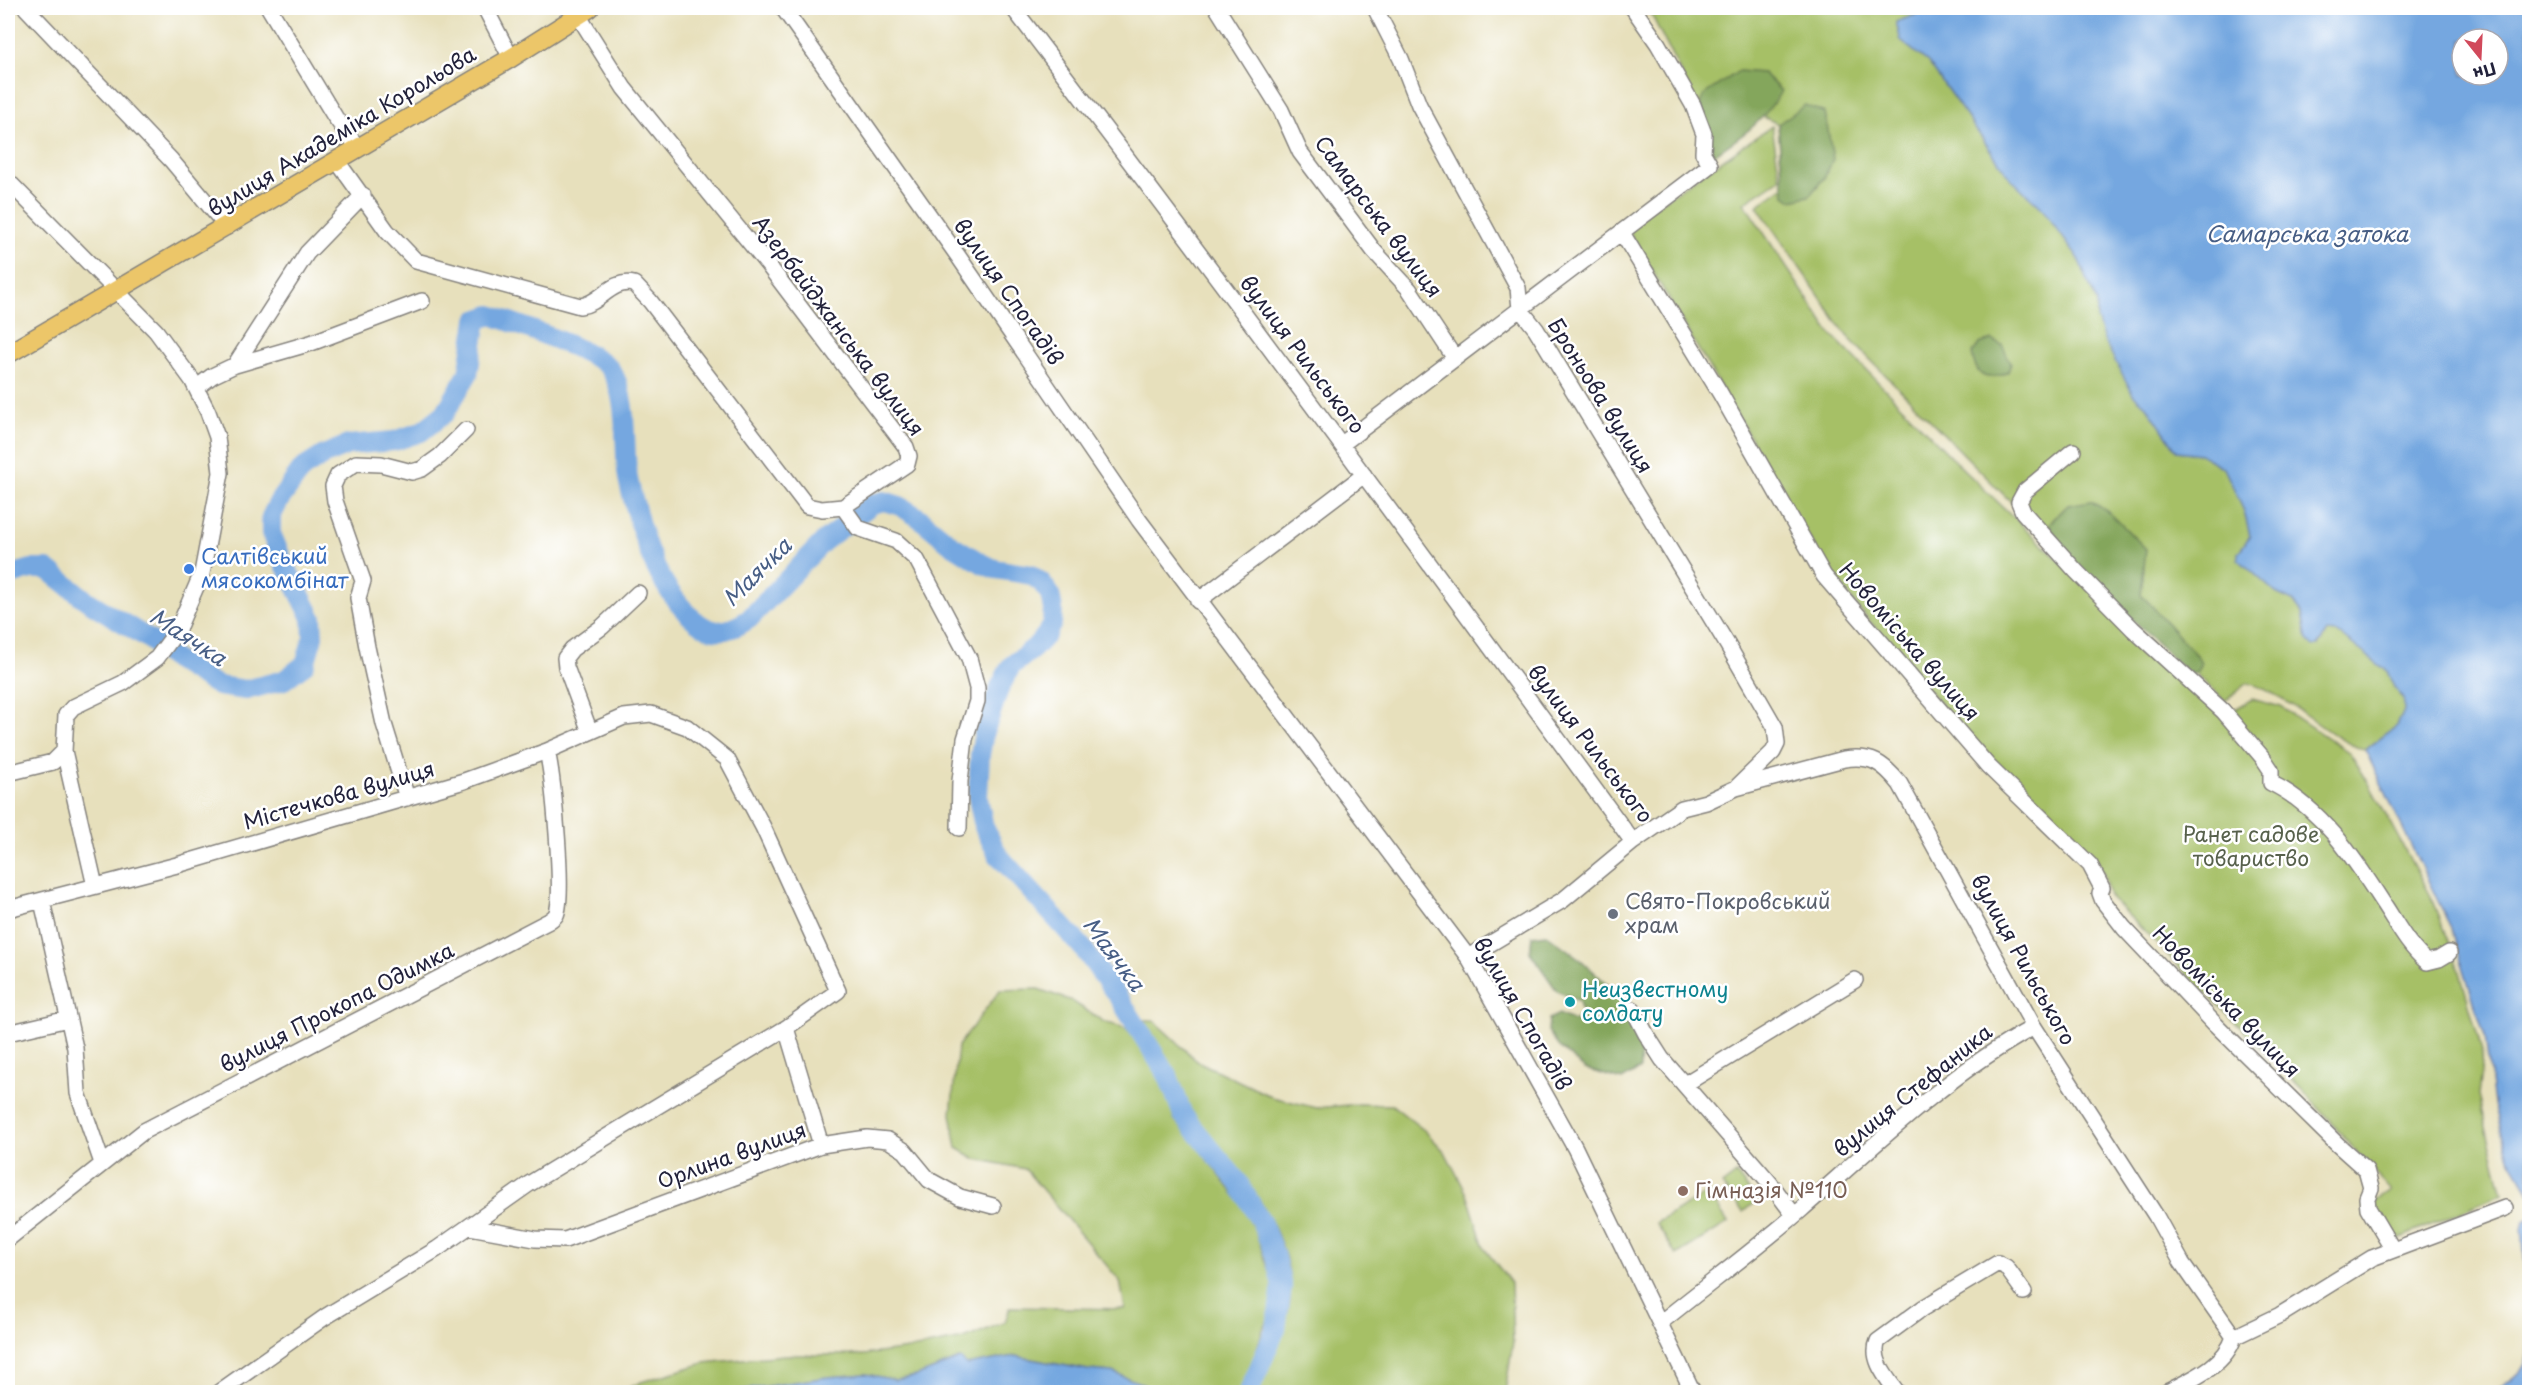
<svg xmlns="http://www.w3.org/2000/svg" width="2537" height="1400" font-family="'Playpen Sans',sans-serif">
<style>
.green{fill:#a6c066;stroke:#647150;stroke-width:1.5}
.forest{fill:#84a65b;stroke:#53644b;stroke-width:1.5}
.water{fill:#75a7e0;stroke:#4c648e;stroke-width:1.5;fill-rule:evenodd}
.lines{fill:none;stroke-linecap:round;stroke-linejoin:round}
.river{stroke:#75a7e0;stroke-width:20}
.minor-casing{stroke:#84817c;stroke-width:18}
.major-casing{stroke:#84817c;stroke-width:21}
.minor{stroke:#fff;stroke-width:15}
.major{stroke:#ecc669;stroke-width:18}
.shop-dot{fill:#3f7fe0;stroke:#fff;stroke-width:2}
.worship-dot{fill:#6b7280;stroke:#fff;stroke-width:2}
.culture-dot{fill:#0f9aa8;stroke:#fff;stroke-width:2}
.education-dot{fill:#8d6e63;stroke:#fff;stroke-width:2}
.labels{text-anchor:middle;stroke-width:5;stroke-linejoin:round;paint-order:stroke}
.street-label{font-size:21px;fill:#22223b;stroke:#fff}
.shop-label{font-size:21px;fill:#366cbe;stroke:#fff;text-anchor:start}
.park-label{font-size:21px;fill:#57614c;stroke:#fff}
.worship-label{font-size:21px;fill:#5b616d;stroke:#fff;text-anchor:start}
.culture-label{font-size:21px;fill:#0d838f;stroke:#fff;text-anchor:start}
.education-label{font-size:21px;fill:#785e54;stroke:#fff;text-anchor:start}
.water-label{font-size:22px;font-style:italic;fill:#475e85;stroke:#fff}
</style>
<rect width="100%" height="100%" fill="#fff"/>
<filter id="ink" filterUnits="userSpaceOnUse"><feTurbulence type="fractalNoise" baseFrequency=".0167" numOctaves="2"/><feDisplacementMap in="SourceGraphic" scale="12" xChannelSelector="R" yChannelSelector="G"/><feConvolveMatrix kernelMatrix="1 2 1 2 8 2 1 2 1" color-interpolation-filters="sRGB"/></filter>
<filter id="wash" filterUnits="userSpaceOnUse"><feTurbulence type="fractalNoise" baseFrequency=".008" numOctaves="4" result="noise"/><feDisplacementMap in="SourceGraphic" scale="24" xChannelSelector="R" yChannelSelector="G"/><feGaussianBlur stdDeviation="1.35" result="paint"/><feColorMatrix in="noise" values="0 0 0 0 0 0 0 0 0 0 0 0 0 0 0 0 0 1.4 0 .05"/><feComposite in="paint" operator="in"/></filter>
<g filter="url(#wash)">
<rect width="100%" height="100%" fill="#e7e0bc"/>
<path class="green" d="M1648 8H1922L1919 14 1896 22 1901 41 1928 62 2011 179 2041 207 2078 258 2097 303V319L2133 394 2148 408 2177 451 2200 454 2224 468 2244 511 2250 536 2238 553V559L2276 593 2293 601 2302 613 2307 641 2318 646 2327 632 2338 633 2387 671 2394 687 2404 699V711L2397 726 2364 750C2322 735 2292 696 2248 683L2225 701 2005 496 1847 336 1757 206 1783 187 1778 124 1760 115 1718 146Z
M1772 126 1780 179 1744 203 1830 333 1964 470 2062 563 2227 714 2252 699 2281 707 2350 753 2368 782 2432 900 2460 972 2483 1055 2478 1096 2503 1193 2396 1240 2372 1204 2391 1191 2302 1089 2109 896 2103 872 2032 795 1996 769 1861 611 1822 560 1626 226Z
M1038 989 1072 1001 1104 1022 1125 1028 1141 1044 1167 1087 1174 1119 1198 1147 1243 1206 1255 1230 1272 1280 1274 1310 1263 1329 1244 1392H1156L1140 1383 1112 1372 1088 1370 1015 1356 967 1365 959 1359 917 1376 895 1380 866 1374 827 1377 731 1392H620L641 1382 704 1363 784 1355H864L916 1348 964 1339 1005 1322 1010 1307 1125 1309 1120 1281 1025 1169 976 1159 957 1148 951 1114 958 1046 1000 990Z
M1141 1020H1153L1197 1061 1272 1097 1317 1108 1359 1104 1392 1105 1425 1131 1445 1152 1468 1196 1484 1248 1511 1283 1513 1343 1505 1392H1257C1265 1365 1281 1339 1288 1311 1298 1269 1274 1221 1251 1187 1239 1168 1218 1155 1204 1136 1178 1101 1166 1056 1141 1020Z
M1736 1174 1757 1200 1743 1212 1722 1185Z
M1708 1192 1728 1223 1676 1255 1656 1223Z"/>
<path class="forest" d="M1739 71 1763 73 1781 91C1763 123 1743 135 1714 155L1709 149 1700 103 1705 94Z
M1805 105 1825 113 1833 159 1824 178 1809 196 1792 200 1785 195 1783 187 1778 124Z
M1992 340 2002 345 2011 363 2008 372C1986 382 1977 378 1972 354L1979 344Z
M2091 501 2111 514 2146 549 2141 594 2202 662 2198 672 2190 675 2067 557 2049 524 2068 505Z
M1546 934 1580 959 1619 995 1641 1045 1640 1069 1622 1080 1585 1069 1558 1046 1548 1031 1549 1019 1559 1014 1574 1021 1582 1014 1579 1001 1557 991 1530 952 1532 936Z"/>
<path class="water" d="M1923 8H2529V1192L2509 1158 2494 1104 2485 1037 2451 928 2365 750 2397 726 2404 711V699L2394 687 2387 671 2338 633 2327 632 2317 646 2313 647 2307 641 2302 613 2293 601 2276 593 2238 559V553L2250 536 2244 511 2224 468 2200 454 2177 451 2148 408 2133 394 2104 340 2097 319V303L2078 258 2041 207 2011 179 1928 62 1901 41 1896 22 1918 14ZM2462 39H2498V75H2462Z
M2529 1218V1313L2522 1229 2524 1222Z
M2529 1317V1392H2491C2533 1371 2528 1360 2529 1317Z
M1015 1356 1088 1370 1112 1372 1140 1383 1156 1392H731L828 1377 866 1374 895 1380 917 1376 960 1359 967 1365Z"/>
<g class="lines">
<path class="river" d="M8 576 31 569H47L86 600 149 639 172 658 218 686 246 690 284 680 305 664 313 637 312 618 281 557 271 533V517L279 501 302 469 324 455 348 445 394 441 421 432 445 413 468 374 477 320 491 315C515 324 598 352 610 369 628 393 624 442 627 471 628 483 632 495 635 506 645 547 659 585 689 615 709 635 726 635 749 619L823 542 872 504 884 501 900 506 918 517 952 545 983 564 995 569 1031 575 1041 582 1050 594 1053 609 1052 623 1046 635 1034 648 1011 666 999 689 984 733 980 755 978 798 984 827 998 855 1082 947 1119 998 1168 1076 1183 1115 1238 1182 1261 1221 1274 1253 1282 1286 1276 1328 1249 1392"/>
</g>
</g>
<g filter="url(#ink)">
<g class="lines">
<g class="minor-casing">
<path id="minor" d="M26 8 171 160 227 227
M269 8 335 117 358 148
M485 8 511 58
M783 8 958 256 1139 520 1468 957 1575 1148 1693 1392
M1013 8C1224 283 1429 562 1633 842
M1217 8 1281 110 1300 152 1374 251 1409 289 1454 357
M1375 8 1401 59 1419 105 1518 288 1520 309 1536 329 1727 644 1775 727 1777 744 1773 752 1738 786
M337 161 387 231 416 261 580 306C601 304 610 279 634 284L650 301 807 506 822 509 843 507 907 464 909 456 906 447 768 265 624 88 578 15
M8 181 156 331 192 380 208 412 217 437 221 473 202 573 177 631 157 658 123 683 73 707 66 715 64 751 95 886
M1622 233 1720 393 1824 576 1988 766 2090 865 2102 888 2100 893 2103 901 2124 928 2215 1024 2338 1145 2366 1170 2371 1188 2367 1198 2368 1208 2393 1250
M235 365 311 343 422 301
M196 388 212 376 235 365 307 253 363 195
M1342 444 1710 165 1703 153 1704 134 1693 105 1658 44 1633 8
M2073 451 2025 491 2019 502 2023 512 2076 571 2133 629 2223 711 2263 758 2271 770V783C2321 807 2354 858 2383 903 2397 924 2408 946 2427 962L2439 959 2449 953
M843 507 858 528 896 541 917 560 969 658 977 688V701L965 739 960 781 959 828
M1198 601 1364 475
M590 732 566 667 565 658 572 649 602 627 638 593
M8 773 53 762 64 751
M407 798 384 724 367 647 358 598 363 581 335 501 333 486 338 475 356 463 381 464 412 472 422 469 440 456 466 430
M42 901 75 1048 78 1093 102 1163
M8 909 177 865 464 781 547 751 624 717 651 714 687 727 727 759 763 827 838 991 786 1028 529 1184 437 1249 325 1317 219 1392
M1468 957 1563 900 1633 842 1682 808 1706 802 1736 788 1844 759C1872 755 1883 763 1900 784L2034 1027 2156 1216 2182 1263 2234 1337
M1633 1009 1646 1034 1662 1059 1770 1183 1794 1215
M786 1028 821 1145
M8 1033 68 1019
M1685 1084 1855 980
M470 1227 535 1239 565 1240 821 1145 867 1138 888 1140 905 1151 929 1180 960 1197 993 1206
M8 1239 144 1131 549 921C551 919 554 918 556 915 565 896 553 776 547 751
M1660 1323C1707 1285 1756 1249 1802 1209 1875 1145 1948 1074 2034 1027
M1897 1392C1887 1378 1870 1359 1878 1341L1923 1308 1998 1263 2006 1267 2024 1292
M2167 1392C2192 1379 2225 1366 2234 1337L2280 1315 2372 1258 2505 1208"/>
</g>
<g class="major-casing">
<path id="major" d="M8 354 511 58 590 8"/>
</g>
<use href="#minor" class="minor"/>
<use href="#major" class="major"/>
</g>
</g>
<circle class="shop-dot" cx="189" cy="569" r="6"/>
<circle class="worship-dot" cx="1613" cy="914" r="6"/>
<circle class="culture-dot" cx="1570" cy="1002" r="6"/>
<circle class="education-dot" cx="1683" cy="1191" r="6"/>
<g class="labels">
<g class="street-label">
<text transform="translate(342 132) rotate(-31)" y="7">вулиця Академіка Корольова</text>
<text transform="translate(1378 217) rotate(53)" y="7">Самарська вулиця</text>
<text transform="translate(1008 292) rotate(55)" y="7">вулиця Спогадів</text>
<text transform="translate(838 326) rotate(53)" y="7">Азербайджанська вулиця</text>
<text transform="translate(1302 355) rotate(53)" y="7">вулиця Рильського</text>
<text transform="translate(1600 396) rotate(58)" y="7">Броньова вулиця</text>
<text transform="translate(1909 642) rotate(49)" y="7">Новоміська вулиця</text>
<text transform="translate(1590 744) rotate(53)" y="7">вулиця Рильського</text>
<text transform="translate(339 796) rotate(-16)" y="7">Містечкова вулиця</text>
<text transform="translate(2023 960) rotate(61)" y="7">вулиця Рильського</text>
<text transform="translate(2226 1002) rotate(46)" y="7">Новоміська вулиця</text>
<text transform="translate(337 1008) rotate(-27)" y="7">вулиця Прокопа Одимка</text>
<text transform="translate(1522 1014) rotate(60)" y="7">вулиця Спогадів</text>
<text transform="translate(1913 1091) rotate(-39)" y="7">вулиця Стефаника</text>
<text transform="translate(732 1156) rotate(-20)" y="7">Орлина вулиця</text>
</g>
<g class="shop-label">
<text x="201" y="564">Салтівський<tspan x="201" dy="24">мясокомбінат</tspan></text>
</g>
<g class="park-label">
<text x="2251" y="842">Ранет садове<tspan x="2251" dy="24">товариство</tspan></text>
</g>
<g class="worship-label">
<text x="1625" y="909">Свято-Покровський<tspan x="1625" dy="24">храм</tspan></text>
</g>
<g class="culture-label">
<text x="1582" y="997">Неизвестному<tspan x="1582" dy="24">солдату</tspan></text>
</g>
<g class="education-label">
<text x="1695" y="1198">Гімназія №110</text>
</g>
<g class="water-label">
<text x="2307" y="242">Самарська затока</text>
<text transform="translate(757 572) rotate(-45)" y="8">Маячка</text>
<text transform="translate(188 637) rotate(33)" y="8">Маячка</text>
<text transform="translate(1114 954) rotate(53)" y="8">Маячка</text>
</g>
</g>
<rect width="2537" height="1400" fill="none" stroke="#fff" stroke-width="30"/>
<g transform="translate(2480 57) rotate(162)"><circle r="28" fill="#ffffff" stroke="#a7a7b1" stroke-width="1.5"/>
<path d="M0-4.5L10 22L0 15L-10 22Z" fill="#d1495b"/>
<text y="-9" font-size="16" font-weight="bold" text-anchor="middle" fill="#22223b">Пн</text>
</g>
</svg>
